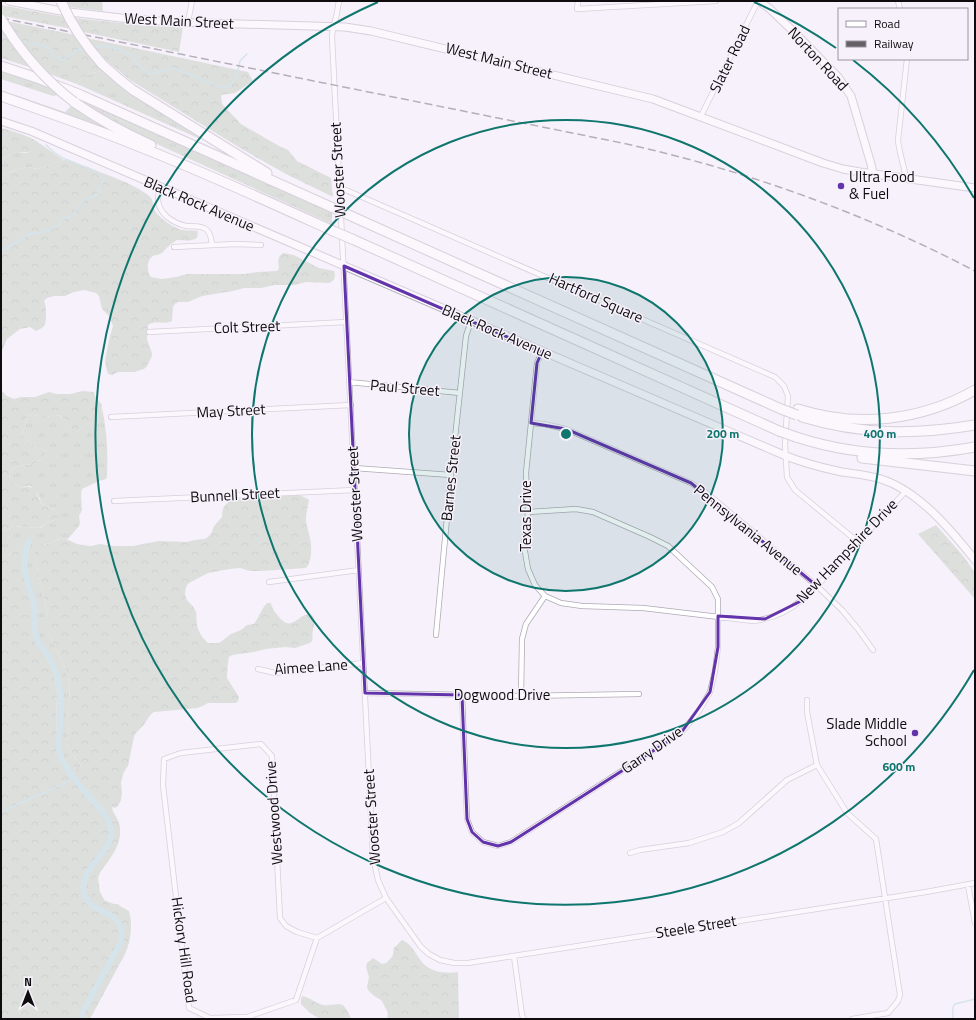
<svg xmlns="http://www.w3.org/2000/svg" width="976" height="1020" font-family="'Titillium Web',sans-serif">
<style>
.grass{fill:url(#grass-tufts)}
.forest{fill:url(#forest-crowns)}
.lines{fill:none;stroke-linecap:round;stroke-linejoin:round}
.stream{stroke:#acd5d8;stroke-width:1.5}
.canal{stroke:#acd5d8;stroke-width:5.5}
.street-casing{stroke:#afaab4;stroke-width:6}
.secondary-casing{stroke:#afaab4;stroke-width:9}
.primary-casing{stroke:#afaab4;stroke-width:9}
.highway-casing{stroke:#afaab4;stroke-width:11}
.street{stroke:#fff;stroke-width:4.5}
.secondary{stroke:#fff;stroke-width:7}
.primary{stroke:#fff;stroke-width:7}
.highway{stroke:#fff;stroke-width:9}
.rail{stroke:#646166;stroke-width:1.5;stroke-dasharray:8 4;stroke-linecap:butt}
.highway-bridge-casing{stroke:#afaab4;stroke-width:11;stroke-linecap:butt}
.highway-bridge{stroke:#fff;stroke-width:9}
.marked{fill:none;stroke:#6333ab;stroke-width:3;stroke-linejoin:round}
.ring{fill:none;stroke:#0f766e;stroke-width:2}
.poi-dot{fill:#6333ab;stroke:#f7f1fb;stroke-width:1.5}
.labels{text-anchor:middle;stroke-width:3;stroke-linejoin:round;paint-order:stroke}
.street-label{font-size:15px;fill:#0e0c0f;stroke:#f7f1fb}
.poi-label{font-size:15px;fill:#0e0c0f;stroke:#f7f1fb;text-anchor:start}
.centre{fill:#0f766e;stroke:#f7f1fb;stroke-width:2}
.ring-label{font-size:12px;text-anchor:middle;font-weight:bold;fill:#0f766e;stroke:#f7f1fb;stroke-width:3;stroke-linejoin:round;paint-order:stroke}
</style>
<defs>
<pattern id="grass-tufts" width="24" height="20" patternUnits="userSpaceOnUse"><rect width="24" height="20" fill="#bccab8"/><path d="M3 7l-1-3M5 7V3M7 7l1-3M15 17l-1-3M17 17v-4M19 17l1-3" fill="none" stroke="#a0ac9d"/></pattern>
<pattern id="forest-crowns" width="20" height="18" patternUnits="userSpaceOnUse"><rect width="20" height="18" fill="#bccab8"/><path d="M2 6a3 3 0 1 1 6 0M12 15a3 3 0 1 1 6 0" fill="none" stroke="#a0ac9d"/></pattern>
</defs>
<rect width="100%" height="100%" fill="#f7f1fb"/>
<path class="grass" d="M1 70 48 86 58 95 53 96 1 79Z
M106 70 203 138 200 139 77 84C83 74 95 72 106 70Z
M15 95 65 112 72 105 95 122 107 128 109 131 15 96Z
M106 109 332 212V224L137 135 139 129 119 120 106 112Z
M39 143 64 160 38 169 27 167 9 172 1 177V160L13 153H27L39 147Z
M102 408C107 430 108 453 107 476L106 479C98 481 91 485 82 489L81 495 82 510 79 516 80 523 79 526 68 539C60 537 55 541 49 543 45 545 39 544 37 548 35 551 35 555 35 558L45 603 48 618V632L66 670 69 681 70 688 67 719 69 730 67 740 68 747 104 800 112 807 117 829 115 846 111 856 101 871 98 878 100 892 105 901 94 909 75 780 63 761 57 746 56 738 57 691 53 671 46 657 37 644 33 636 32 604 24 575 22 560V551L16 550 10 554 1 557V531L8 530 14 526 38 528 42 527 47 522 54 520 58 514 57 511 43 505 41 502 38 494 31 486H28L21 488C15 483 9 481 9 473 14 465 25 465 33 464 37 463 42 459 45 457L46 454 45 450 34 447 30 441 26 440 24 438 22 434 26 424 27 416 33 414 43 419C47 417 52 415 55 415 65 415 69 425 72 433L78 431 87 424 93 422 101 415Z"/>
<path class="forest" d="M66 1H102L103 11 69 7Z
M1 5 65 17 72 29 3 16 1 12Z
M74 18 149 26 183 27 179 52 83 32Z
M6 21 76 35 106 70C95 72 83 74 77 84L44 72 29 55Z
M1 27 12 45 29 67 1 58Z
M87 38 248 72 253 81 235 93 221 95 222 104 241 124 279 146 288 150 297 161 331 178 333 197 286 174 240 148 130 80 106 60Z
M78 98 106 109V112L119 120 139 129 137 135 109 121 76 100Z
M1 128C10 130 33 137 39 143V147C33 153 25 152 17 153 11 153 6 157 1 160Z
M67 159 81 165 88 167C106 175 130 182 145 193 156 200 151 202 155 211 159 218 175 229 183 230 188 231 193 230 198 231L197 238C190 242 184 240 177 240 174 242 171 244 169 246 166 248 164 251 162 253 159 255 155 255 153 256 146 260 147 272 151 277L162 279 176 277 187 274H244L258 272 277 271 279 268C278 262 277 257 283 253L294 255 319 268 334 271C336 276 335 281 329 283L306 282 295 285H275L261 288H244L233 291 202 296 188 302H178L175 304 173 307 172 321C164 325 155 320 148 325L147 339 152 353V356L147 366 144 369 134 372H118L112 375 108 374 106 367 105 360 110 336 113 326 109 316 102 309 99 296 96 293 84 290 74 292 65 296H54L47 298 44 301C46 306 46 309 46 315 45 325 47 326 36 331L30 327 20 329 7 339 1 353V177L9 172 27 167 38 169Z
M1 390 7 396 14 399 21 397H35L49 392 56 394H71L82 391 94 392 95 396 102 405 101 415 97 421 87 424 78 431 75 433H72C69 426 65 415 56 415 52 415 47 417 43 419L33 414 27 416 26 424 22 434 24 438 26 440 30 441 34 447 45 450 46 454 45 457C42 459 37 463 33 464 25 465 14 465 9 473 9 481 15 483 21 488 40 484 34 494 43 505L57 511C61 521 54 519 47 522 44 524 42 527 38 528L14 526 8 530 1 531Z
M299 495 306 498 309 500C308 506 306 513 306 519 306 525 309 532 310 538 312 546 312 562 306 568L261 571H250L240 568 230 569 208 573 189 583C185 586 184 595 187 600 190 604 194 606 196 612 197 616 196 621 197 625 198 631 203 639 208 643H219L231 634 241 630 247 625 254 624 256 621 263 608 267 603H271C272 609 276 613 279 617 292 633 297 614 311 614 317 619 314 624 313 630 312 633 313 637 312 641L310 643 295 648 285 647 266 649 254 652 232 655 229 657C228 660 227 674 227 678L239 697 238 701 236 703H208L198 708 154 712C149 715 148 719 145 723 142 728 136 731 134 737L128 766 124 772 121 782 122 793 121 800 118 806 115 808 110 806C113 812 117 817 119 823 125 844 107 863 95 878L92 887 94 892 97 896 101 899 114 904H118L120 906 129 911C133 925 131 941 125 954L90 1019H1V557L10 554 16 550 22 549V560L24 575 32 604 33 636 37 644 46 657 53 671 57 691 56 738C58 751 64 762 71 773L81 766 68 747 67 740 69 730 67 719 70 688 69 681 66 670 48 632V618L45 603 35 558V551L37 547 40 545 47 544 57 540 64 538 77 544 89 546H92L99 544 114 546H133L159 541 187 542 194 540 205 539 208 537 212 532 213 528 215 525 222 517C222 509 224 504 232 500Z
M936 525 964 557 975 573V599L918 534Z
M402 940C411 944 414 951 419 958 427 972 444 974 458 972L459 1019H387L388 1013 382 1001 373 995 368 990 367 987 369 977 366 967 367 963 373 958 382 964 386 963 391 958 393 955 394 948Z
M302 996C310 997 316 1004 323 1005 329 1006 339 1003 343 1005 346 1008 350 1015 351 1019H320L310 1013 301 1004V999Z"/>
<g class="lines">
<path class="stream" d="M1 36 9 38
M20 41 44 46 52 49 54 56 62 60 77 50 84 49
M92 48 102 46 119 49 132 56 142 68 151 74 174 68 221 87 231 86 233 80 238 71 240 61 247 54
M1 251 31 233H40L56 227 64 218 71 216 84 200 97 195 104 179 92 170 63 158 54 152 46 145
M1 812 67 782 72 777
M953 1019C953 1014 951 1008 955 1004L975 999"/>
<path class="canal" d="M29 541C27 548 24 555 24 562 24 575 32 593 34 606 36 617 33 629 37 639 41 648 49 656 53 665 57 673 59 683 60 691 62 703 61 716 60 728 60 737 57 746 60 755 67 772 80 785 91 799 99 807 109 817 111 829 115 851 77 869 84 894 92 919 126 905 121 942L82 1013 81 1019"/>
<g class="street-casing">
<path id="street" d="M339 1 336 18 333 27 332 37 373 857 378 880 386 898 421 947 429 954 440 960 454 963H468L926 892 975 883
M578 1 577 9 716 1
M898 1 900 9
M188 22 192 1
M701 116 758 1
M906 178C904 165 899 153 898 140L907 59
M160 187C159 191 158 195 158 200 159 214 173 223 186 226 193 227 202 225 207 230 211 234 211 239 212 244
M339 187 775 377 784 386 788 396 785 444 787 477 795 490 858 542
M174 247 235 244 261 245
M149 332 346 322
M542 352 537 363 526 473 528 512 524 546 528 569 535 585 545 596 561 603 582 606 643 608 753 621C771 619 789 611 803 599 808 595 812 590 817 586L906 491
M349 382 460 393
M111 417 351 405
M531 423 544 424 566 429 691 483 708 494 817 586 842 610 858 629 873 650
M354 468 451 475
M114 501 355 490
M269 582 359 570
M436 635 451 475 466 336 471 321
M258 669 275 673 363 663
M365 693 521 696 639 694
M462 695 467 819 472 832 483 842 498 846 511 842 681 733 699 711 710 692 715 671 718 647V599L712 587 668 546 650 537 593 512 576 509 528 512
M521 696 522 639 526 624 545 596
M807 700V712L817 765 847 813 876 839 900 995 898 1001 888 1013 852 1019
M630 853 640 850 689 843 723 832 739 823 787 780 817 765
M968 885 975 923
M317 938 297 932 286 926 280 918 272 756 261 744 181 753 164 759 163 785 189 1008 210 1018 247 1017 296 1000 317 938 386 898
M514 956 522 1015 524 1019"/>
</g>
<g class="secondary-casing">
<path id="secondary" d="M759 1 770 9 796 34 838 77 851 96 871 164 873 174
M1 121 31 131 786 456C804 463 823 468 842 472 855 474 868 475 881 479 919 491 951 530 975 560"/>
</g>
<g class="primary-casing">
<path id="primary" d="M9 1 61 11 121 18 172 22 345 27 371 31 653 99 823 163 843 169 860 172 975 188"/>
</g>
<g class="highway-casing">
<path id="highway" d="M102 64 119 79 133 90 267 173
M1 66 40 79 81 95 331 207
M1 96C46 112 91 127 135 145 202 171 267 201 333 231
M74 102C98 119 124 133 151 145
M351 216 781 409
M352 239 779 431
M798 409C857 428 921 421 975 390
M802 417C861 435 915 435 975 425
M796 437C854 456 915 458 975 447
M862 458 975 471"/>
</g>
<use href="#street" class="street"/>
<use href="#secondary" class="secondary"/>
<use href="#primary" class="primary"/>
<use href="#highway" class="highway"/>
<path class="rail" d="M1 18 622 143C745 170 864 213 975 271"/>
<g class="highway-bridge-casing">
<path id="highway-bridge" d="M61 1C71 24 85 45 102 64
M1 19C20 51 44 79 74 102
M331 207 351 216
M333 231 352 239
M781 409 797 415
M779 431 796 437"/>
</g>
<use href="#highway-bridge" class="highway-bridge"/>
</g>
<path d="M0 0H976V1020H0ZM344 266 542 352 537 363 531 423 566 429 691 483 817 586 803 600 765 619 718 616V647L710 692 681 733 511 842 498 846 483 842 472 832 467 819 462 695 365 693Z" fill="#f7f1fb" fill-opacity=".55" fill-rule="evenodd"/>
<path class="marked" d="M344 266 542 352 537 363 531 423 566 429 691 483 817 586 803 600 765 619 718 616V647L710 692 681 733 511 842 498 846 483 842 472 832 467 819 462 695 365 693Z"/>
<circle cx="566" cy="434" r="157" fill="#0f766e" fill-opacity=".12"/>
<g class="ring">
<circle cx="566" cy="434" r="157"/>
<circle cx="566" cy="434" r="314"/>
<path d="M974 670A471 471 0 1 1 378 2M754 2A471 471 0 0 1 836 48M853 60A471 471 0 0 1 974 198"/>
</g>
<g class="poi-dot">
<circle cx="841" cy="186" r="4"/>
<circle cx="915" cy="733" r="4"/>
</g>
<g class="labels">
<g class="street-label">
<text transform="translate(179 21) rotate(3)" y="5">West Main Street</text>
<text transform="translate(730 59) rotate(-64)" y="5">Slater Road</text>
<text transform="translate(818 59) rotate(47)" y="5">Norton Road</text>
<text transform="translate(499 61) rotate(14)" y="5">West Main Street</text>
<text transform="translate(338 170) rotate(-93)" y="5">Wooster Street</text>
<text transform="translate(199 204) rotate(23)" y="5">Black Rock Avenue</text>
<text transform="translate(596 298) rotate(24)" y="5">Hartford Square</text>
<text transform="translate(247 327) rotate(-2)" y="5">Colt Street</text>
<text transform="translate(497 332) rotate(23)" y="5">Black Rock Avenue</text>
<text transform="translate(405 388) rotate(5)" y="5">Paul Street</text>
<text transform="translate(231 411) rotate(-3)" y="5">May Street</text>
<text transform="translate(451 478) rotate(-84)" y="5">Barnes Street</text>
<text transform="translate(355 494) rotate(-93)" y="5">Wooster Street</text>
<text transform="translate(235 495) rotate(-3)" y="5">Bunnell Street</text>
<text transform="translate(526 516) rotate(-90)" y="5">Texas Drive</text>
<text transform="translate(748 530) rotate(39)" y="5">Pennsylvania Avenue</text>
<text transform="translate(847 551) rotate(-46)" y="5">New Hampshire Drive</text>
<text transform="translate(311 667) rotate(-4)" y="5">Aimee Lane</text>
<text x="502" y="700">Dogwood Drive</text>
<text transform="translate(652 750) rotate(-35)" y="5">Garry Drive</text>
<text transform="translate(274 813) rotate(-94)" y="5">Westwood Drive</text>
<text transform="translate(372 817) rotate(-94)" y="5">Wooster Street</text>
<text transform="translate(696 927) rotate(-9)" y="5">Steele Street</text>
<text transform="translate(184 950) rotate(82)" y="5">Hickory Hill Road</text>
</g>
<g class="poi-label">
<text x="849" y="182">Ultra Food<tspan x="849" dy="17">&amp; Fuel</tspan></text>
<text x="907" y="729" text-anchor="end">Slade Middle<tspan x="907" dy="17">School</tspan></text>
</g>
</g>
<circle cx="566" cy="434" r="6" class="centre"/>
<g class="ring-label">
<text x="723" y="438">200 m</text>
<text x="880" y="438">400 m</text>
<text x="899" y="771">600 m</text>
</g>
<rect width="976" height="1020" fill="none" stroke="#0e0c0f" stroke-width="4"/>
<rect x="838" y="8" width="130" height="52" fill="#f7f1fb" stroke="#9a959d"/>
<rect x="846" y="21" width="20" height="6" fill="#ffffff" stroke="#9a959d"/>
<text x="874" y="28" font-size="12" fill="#0e0c0f">Road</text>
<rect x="846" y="41" width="20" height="6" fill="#646166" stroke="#9a959d"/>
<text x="874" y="48" font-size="12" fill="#0e0c0f">Railway</text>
<g transform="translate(28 992)" stroke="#f7f1fb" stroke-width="3" paint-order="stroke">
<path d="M0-3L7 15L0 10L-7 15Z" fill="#0e0c0f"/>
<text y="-6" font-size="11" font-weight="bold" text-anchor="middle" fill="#0e0c0f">N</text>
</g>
</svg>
